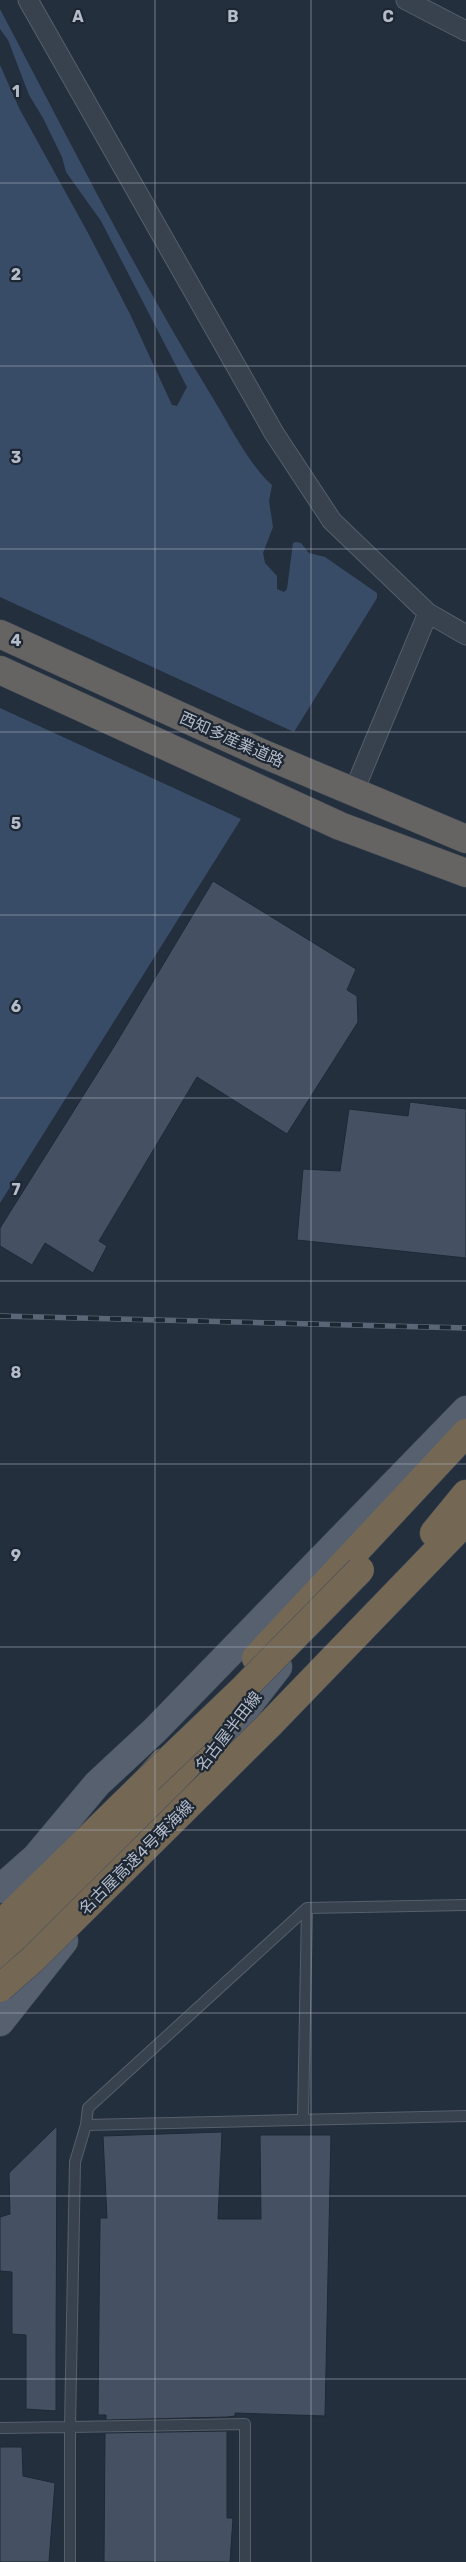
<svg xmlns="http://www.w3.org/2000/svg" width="466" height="2562" font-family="Rubik,'Noto Sans JP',sans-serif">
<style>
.water{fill:#394c67}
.building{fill:#455162;stroke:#1f2835}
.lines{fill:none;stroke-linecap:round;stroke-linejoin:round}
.service-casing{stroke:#565f6c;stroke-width:12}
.minor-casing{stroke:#565f6c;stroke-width:21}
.primary-casing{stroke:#414a57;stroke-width:29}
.trunk-casing{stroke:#434c59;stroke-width:29}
.motorway-casing{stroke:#434c59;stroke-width:29}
.service{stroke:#38414e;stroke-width:10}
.minor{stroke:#38414e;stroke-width:19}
.primary{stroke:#56606e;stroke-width:28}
.trunk{stroke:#656462;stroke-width:28}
.motorway{stroke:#746855;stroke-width:28}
.rail-casing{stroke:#5a6575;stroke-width:5.5}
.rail{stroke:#1d2633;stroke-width:4;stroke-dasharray:11;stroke-linecap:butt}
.motorway-bridge-casing{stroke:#434c59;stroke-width:29;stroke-linecap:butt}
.motorway-bridge{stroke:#746855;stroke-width:28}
.grid{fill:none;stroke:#b4bcc9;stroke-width:1;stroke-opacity:0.55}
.labels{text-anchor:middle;stroke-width:4.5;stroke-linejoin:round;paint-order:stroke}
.street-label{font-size:16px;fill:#b4bcc9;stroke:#1d2633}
.grid-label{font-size:16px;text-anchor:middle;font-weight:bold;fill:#b4bcc9;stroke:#1d2633;stroke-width:4.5;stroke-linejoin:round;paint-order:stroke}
</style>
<rect width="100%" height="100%" fill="#242f3e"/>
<path class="water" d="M0 9C68 138 134 270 211 395 226 419 251 468 272 485L269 501 273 527 263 553 265 563 277 576V589L284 592 287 589 293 543 296 542 301 543 309 553 325 557 377 593V598L294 732 0 597V65L19 108 88 233 130 314 172 405 177 406 187 387 101 221 66 172 62 157 43 118 29 95 8 40 0 29Z
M0 708 241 819 0 1203Z"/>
<path class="building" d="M213 881 356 969 347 990 357 996 358 1022 287 1134 197 1077 99 1241 107 1246 93 1273 45 1243 32 1265 0 1246V1228L115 1045Z
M410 1102 466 1109V1258L297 1240 303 1169 340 1171 349 1109 408 1116Z
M57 2126 56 2354V2411L26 2409V2335L12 2334V2272L0 2271V2217L10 2214 9 2173Z
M222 2132 218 2219H261L260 2135H331L325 2416 235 2413V2416L227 2417 106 2420V2415H98L100 2218H107L103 2136Z
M227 2431V2518H233L230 2562H104L105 2433Z
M0 2447H22L23 2476 55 2483 49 2562H0Z"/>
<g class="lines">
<g class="service-casing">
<path id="service" d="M303 2118 307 1908 466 1905
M86 2125 88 2108 307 1908
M0 2428 70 2427 75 2162 86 2125 466 2116
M70 2562V2427L245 2424V2562"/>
</g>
<g class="minor-casing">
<path id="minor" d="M28 0 274 433 332 521 428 613 466 635
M406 0 466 31
M353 793 428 613"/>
</g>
<g class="primary-casing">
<path id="primary" d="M226 1734 278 1667
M0 1889 36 1857 97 1784 155 1730 466 1410
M0 2022 64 1941"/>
</g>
<g class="trunk-casing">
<path id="trunk" d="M0 634 259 752 466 839
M0 670 340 826 466 873"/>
</g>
<g class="motorway-casing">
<path id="motorway" d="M434 1533 466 1494
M256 1658 466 1433
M271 1723 466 1521
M0 1925 148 1780 164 1762
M0 1956 93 1872 236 1710"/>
</g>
<use href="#service" class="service"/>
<use href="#minor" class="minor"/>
<use href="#primary" class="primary"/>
<use href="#trunk" class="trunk"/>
<use href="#motorway" class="motorway"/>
<g class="rail-casing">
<path id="rail" d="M0 1316 466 1328"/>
</g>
<use href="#rail" class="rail"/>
<g class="motorway-bridge-casing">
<path id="motorway-bridge" d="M148 1780 243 1689 360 1570
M0 1988 33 1959 271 1723"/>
</g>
<use href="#motorway-bridge" class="motorway-bridge"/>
</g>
<path class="grid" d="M155 0V2562M311 0V2562M0 183H466M0 366H466M0 549H466M0 732H466M0 915H466M0 1098H466M0 1281H466M0 1464H466M0 1647H466M0 1830H466M0 2013H466M0 2196H466M0 2379H466"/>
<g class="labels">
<g class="street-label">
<text transform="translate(232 739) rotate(24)" y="6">西知多産業道路</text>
<text transform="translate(228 1731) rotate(-52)" y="6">名古屋半田線</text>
<text transform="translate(136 1857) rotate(-45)" y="6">名古屋高速4号東海線</text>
</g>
</g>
<g class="grid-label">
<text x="78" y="22">A</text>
<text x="233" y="22">B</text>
<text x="388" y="22">C</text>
<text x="16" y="97">1</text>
<text x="16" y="280">2</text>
<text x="16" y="463">3</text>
<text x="16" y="646">4</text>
<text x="16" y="829">5</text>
<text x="16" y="1012">6</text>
<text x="16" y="1195">7</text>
<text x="16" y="1378">8</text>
<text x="16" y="1561">9</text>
</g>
</svg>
